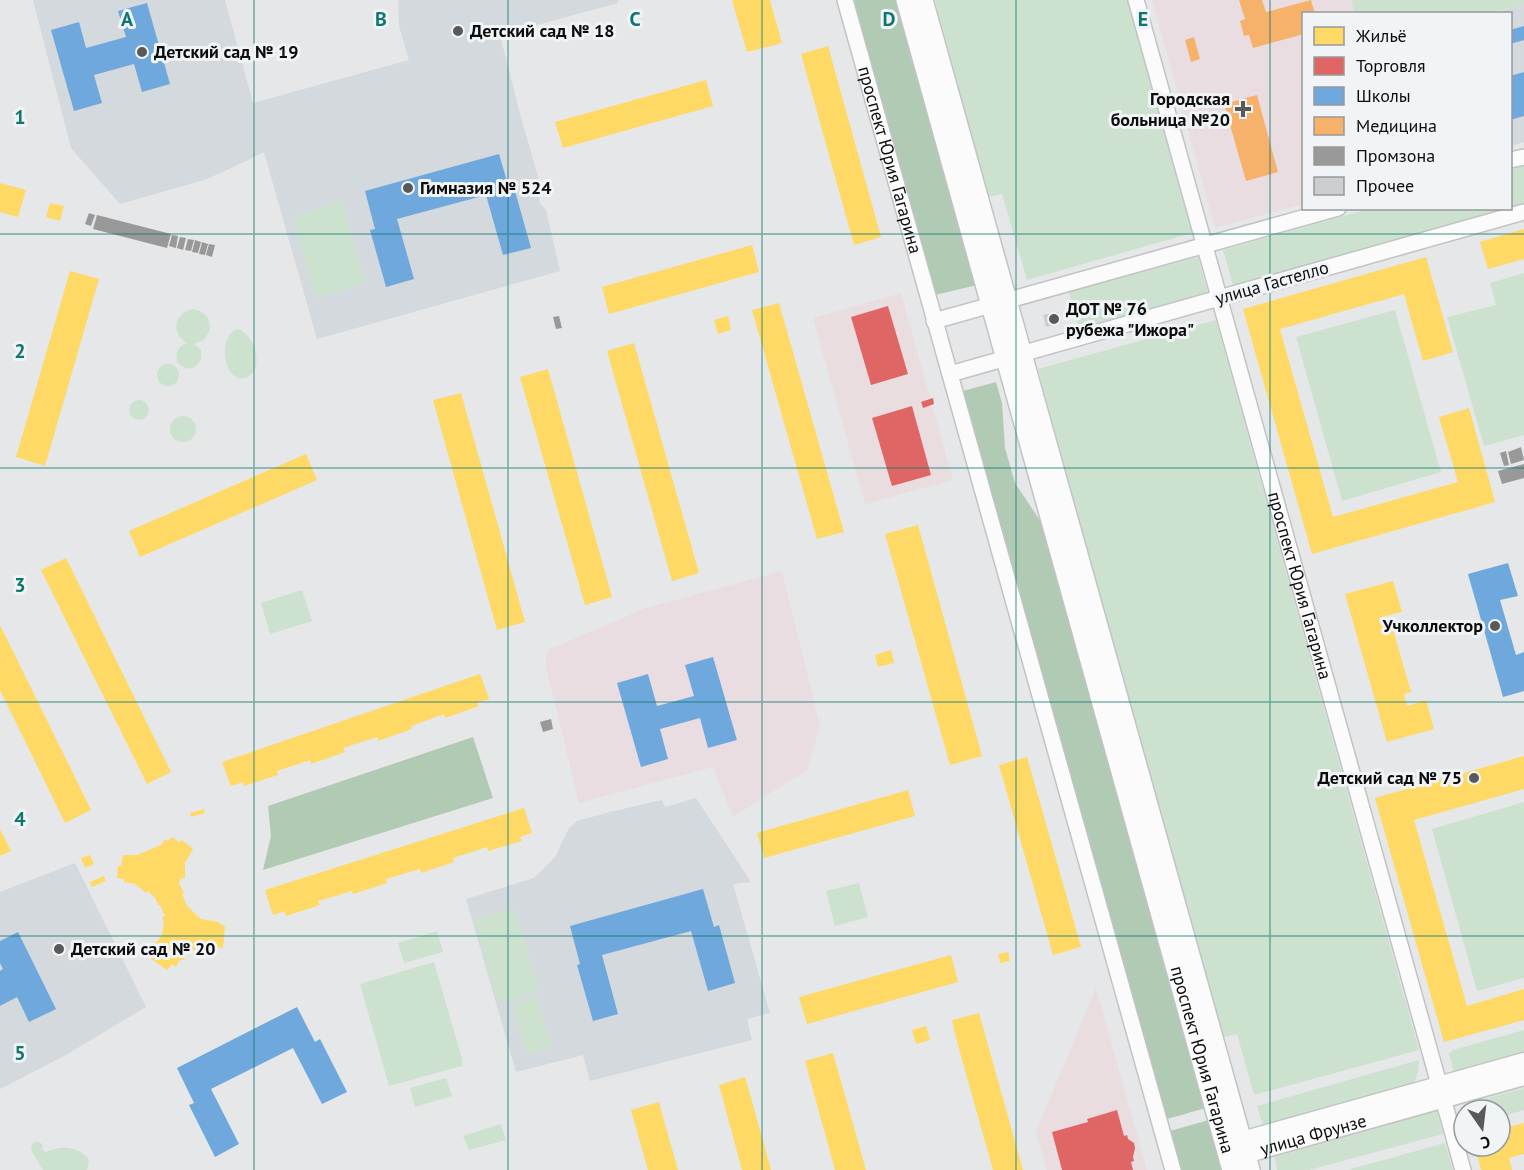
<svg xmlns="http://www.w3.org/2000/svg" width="1524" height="1170" font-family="'PT Sans',sans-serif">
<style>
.commercial{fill:#eadde0}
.built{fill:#d4d9dd}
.medical{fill:#eadde1}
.green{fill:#cce2cf}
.forest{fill:#b1cab4}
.homes{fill:#ffd966}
.shops{fill:#e06666}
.schools{fill:#6fa8dc}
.health{fill:#f6b26b}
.industry{fill:#999}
.building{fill:#cccdce}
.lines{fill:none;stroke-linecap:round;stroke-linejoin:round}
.minor-casing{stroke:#c2c3c4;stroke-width:18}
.tertiary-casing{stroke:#c2c3c4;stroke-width:21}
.secondary-casing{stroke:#c2c3c4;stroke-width:24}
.minor{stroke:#fbfbfc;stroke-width:15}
.tertiary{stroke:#fbfbfc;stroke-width:18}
.secondary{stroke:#fbfbfc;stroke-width:21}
.grid{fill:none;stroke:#0f766e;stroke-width:1.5;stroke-opacity:0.55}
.poi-dot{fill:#59595a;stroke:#f1f4f6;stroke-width:2}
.labels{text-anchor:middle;stroke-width:6;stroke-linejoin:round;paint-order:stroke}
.poi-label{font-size:18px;font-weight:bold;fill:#0d0d0e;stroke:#f1f4f6;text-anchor:start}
.street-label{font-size:18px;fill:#0d0d0e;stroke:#f1f4f6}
.grid-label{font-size:20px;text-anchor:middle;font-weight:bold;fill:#0f766e;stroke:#f1f4f6;stroke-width:6;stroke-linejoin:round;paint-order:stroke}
</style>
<rect width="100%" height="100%" fill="#e5e7e8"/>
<path class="commercial" d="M901 293 953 480 865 504 813 318Z
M1096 988 1147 1170H1047L1036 1132Z"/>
<path class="built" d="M33 0H225L253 103 409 60 399 26 398 0H618V3L500 35 519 110 542 191 539 202 546 210 560 271 317 339 264 152 227 170 204 180 120 204 71 148Z
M1524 4V142L1511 146 1510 14H1490Z
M696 798 751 882 733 884 770 1013 747 1019 752 1040 590 1081 583 1055 516 1072 466 899 534 878 555 857 569 828 577 821 610 812 662 800 665 807Z
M75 863 146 1007 66 1055 0 1089V892Z"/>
<path class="medical" d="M1152 0H1351L1355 13 1304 14 1303 204 1215 228Z
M782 571 820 726 807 770 733 817 713 767 579 803 545 662 548 650 646 608Z"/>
<path class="green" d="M935 0H1127L1192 233 1027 280 1002 194 988 197Z
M1351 0H1524V4L1490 13 1355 14Z
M1524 165V205L1234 288 1223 250 1369 209 1510 208 1511 169Z
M342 202 365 283 316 298 292 217Z
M1198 257 1208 293 1079 328 1069 292Z
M1524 273V435L1484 446 1447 317 1496 305 1490 283Z
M193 309C205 311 210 318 210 329L204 340 194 344 201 350V360C195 371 185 371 177 362 175 352 178 346 187 343 170 333 174 313 193 309Z
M1395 310 1441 472 1342 501 1296 337Z
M1216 320 1419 1050 1254 1095 1237 1034 1220 1038 1038 369Z
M238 329C252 334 260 355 255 369 253 373 249 377 245 378 223 383 217 334 238 329Z
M157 375a11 11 0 1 1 22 0a11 11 0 1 1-22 0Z
M129 410a10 10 0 1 1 20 0a10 10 0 1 1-20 0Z
M170 429a13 13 0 1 1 26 0a13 13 0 1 1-26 0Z
M302 590 312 621 270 634 261 603Z
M1524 802V978L1477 991 1432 829Z
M859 883 868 917 835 926 826 891Z
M515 908 539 991 498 1002 474 920Z
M437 931 443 952 404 963 398 943Z
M434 962 462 1059V1066L389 1086 360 984Z
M537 997 552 1047 527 1054 513 1004Z
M1524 1030V1055L1454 1073 1449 1054 1453 1050Z
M1419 1060 1418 1073 1413 1085 1263 1125 1257 1106Z
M446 1078 452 1096 415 1107 410 1088Z
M1524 1088V1110L1500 1117V1110H1464L1463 1105Z
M1437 1111 1443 1134 1309 1170H1277L1275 1157Z
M501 1124 506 1140 469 1150 463 1136Z
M34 1142H39L42 1144 43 1151 46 1152C61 1145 79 1146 89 1160L87 1170H43L31 1150 32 1145Z
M1445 1143 1453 1170H1347Z"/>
<path class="forest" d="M854 0H896L977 285 935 295Z
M996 382 1002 403 1005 448 1015 483 1041 522 1206 1108 1167 1119 963 391Z
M473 737 493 798 263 870 271 836 268 806Z
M1209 1120 1223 1170H1181L1170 1131Z"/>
<path class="homes" d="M732 0H770L782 43 747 52Z
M828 46 881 237 854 245 801 54Z
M706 80 713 106 563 148 555 122Z
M0 183 26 190 18 217 0 212Z
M50 203 64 206 60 221 46 217Z
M1524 229V259L1488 269 1480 242Z
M752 245 759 272 609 314 602 287Z
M1426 257 1453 352 1423 361 1404 294 1280 329 1333 517 1458 482 1439 417 1469 408 1495 502 1312 554 1243 309Z
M70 271 99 279 45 466 16 457Z
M779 303 844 532 817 539 752 310Z
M728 316 731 330 718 334 714 320Z
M634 343 699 573 672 581 607 351Z
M548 369 612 597 585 605 520 377Z
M461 393 525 622 497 630 433 400Z
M306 454 317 480 140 557 129 531Z
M918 525 982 756 950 765 885 534Z
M66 558 171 772 147 784 41 570Z
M1393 581 1402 612 1382 617 1385 628 1392 626 1411 692 1404 694 1407 706 1426 700 1434 729 1387 742 1345 594Z
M0 625 91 810 65 823 0 690Z
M891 650 894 663 878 667 875 655Z
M480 674 489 699 477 703 479 706 445 718 444 714 411 726 412 729 378 741 377 737 343 748 345 752 311 764 310 760 277 771 278 775 244 786 243 782 231 786 222 762Z
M1524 756V789L1414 820 1467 1006 1524 989V1020L1444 1042 1375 798Z
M1027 757 1081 947 1053 955 999 765Z
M908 790 915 816 764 858 757 833Z
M524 808 532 833 520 837 522 841 488 851 487 847 453 858 454 862 421 873 420 869 386 879 387 883 353 894 352 891 318 901 320 905 286 916 284 911 273 915 265 890Z
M204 809 205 813 191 817 190 813Z
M0 829 11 851 0 856Z
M172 837 179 842 182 840 193 849 185 863V878L180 879 179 883 184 893 182 894 187 906 201 919 219 922 220 924 225 926 223 948 214 947 212 953 206 951 201 953 198 948 183 954 185 959 179 961 176 967 172 964 167 970 150 958 153 952 150 950 162 935 164 922 162 917 165 916 160 905H158L155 898 148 891 146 893 135 884 124 882V879L117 878 118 866H121L123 855H137L161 845 165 839 168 841Z
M90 855 94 864 85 868 81 858Z
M104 876 106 881 92 887 90 882Z
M1008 952 1010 961 1000 963 998 954Z
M951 955 958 982 807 1024 799 997Z
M979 1013 1023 1170H993L956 1038 952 1020Z
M926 1026 930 1040 916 1044 912 1030Z
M833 1053 866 1170H835L805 1061Z
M745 1077 750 1094 771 1170H742L719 1085Z
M659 1102 663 1117 678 1170H648L631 1110Z
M1524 1123V1154L1509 1158 1512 1170H1481L1475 1146H1500V1129Z"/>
<path class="shops" d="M888 306 908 374 871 385 851 317Z
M933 398 934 404 923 408 921 402Z
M912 406 931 475 892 486 872 418Z
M1117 1110 1124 1136 1127 1135 1128 1139 1134 1143 1135 1148 1133 1157 1134 1161 1131 1162 1133 1170H1062L1052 1132 1088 1122 1087 1119Z"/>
<path class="schools" d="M147 3 170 84 142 92 134 64 94 75 102 103 74 111 51 30 79 22 86 48 126 37 118 11Z
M1524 26V40L1510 44V30Z
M1524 72V116L1510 120V76Z
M499 154 510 192 515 191 531 248 503 255 486 195 397 219 414 279 386 287 370 230 375 229 365 191Z
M1508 563 1518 596 1500 600 1516 655 1524 652V691L1503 697 1468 574Z
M713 657 737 740 708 748 700 718 660 729 668 759 641 767 617 683 648 674 657 706 694 696 685 665Z
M703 889 714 927 719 925 735 983 708 991 691 931 602 955 618 1014 593 1021 577 965 580 964 570 926Z
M18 932 56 1009 29 1022 17 997 0 1006V971L3 969 0 963V941Z
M297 1007 315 1042 320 1039 347 1092 322 1104 293 1048 211 1089 239 1144 215 1157 189 1105 194 1103 177 1068Z"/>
<path class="health" d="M1239 0H1262L1266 12 1311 0 1315 14H1304V34L1253 48 1249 35 1244 36 1240 21 1245 19Z
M1194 37 1200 59 1191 62 1185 40Z
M1257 95 1278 172 1246 181 1224 104Z"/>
<path class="industry" d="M89 213 95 215 91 226 85 224Z
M97 215 171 234 167 248 93 229Z
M172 235 178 236 176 248 169 246Z
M180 237 186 238 183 250 177 248Z
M188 239 194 240 191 251 185 250Z
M195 240 201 242 198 253 192 252Z
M202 242 208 244 205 255 199 254Z
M209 244 215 245 212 257 206 255Z
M559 316 562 328 556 329 553 317Z
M1521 447 1524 460 1511 464 1508 452Z
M1506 451 1509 465 1504 466 1500 453Z
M1524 464V478L1502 484 1498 471Z
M551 719 553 729 543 732 540 722Z"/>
<path class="building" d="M1058 312 1061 323 1046 327 1043 315Z"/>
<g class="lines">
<g class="minor-casing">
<g id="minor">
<path id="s1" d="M845 0 1173 1170"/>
<path id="s2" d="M1136 0 1463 1170"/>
<path d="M1510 160 1524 157"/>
<path d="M934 321 1338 208"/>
<path d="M950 374 1524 212"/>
</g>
</g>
<g class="tertiary-casing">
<g id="tertiary">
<path d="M1232 1149 1242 1141 1524 1062"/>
<path id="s3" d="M1230 1152 1245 1154 1524 1076"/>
</g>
</g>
<g class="secondary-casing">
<g id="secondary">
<path id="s4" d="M907 0 1233 1170"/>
<path d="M922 0 1249 1170"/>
</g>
</g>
<use href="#minor" class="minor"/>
<use href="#tertiary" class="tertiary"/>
<use href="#secondary" class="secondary"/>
</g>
<path class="grid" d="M254 0V1170M508 0V1170M762 0V1170M1016 0V1170M1270 0V1170M0 234H1524M0 468H1524M0 702H1524M0 936H1524"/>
<g class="poi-dot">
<circle cx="458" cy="31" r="6"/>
<circle cx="142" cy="52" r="6"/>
<path d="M1240 100h6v6h6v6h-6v6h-6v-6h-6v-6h6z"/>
<circle cx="408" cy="188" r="6"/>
<circle cx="1054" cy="319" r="6"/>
<circle cx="1495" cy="626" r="6"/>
<circle cx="1474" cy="778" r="6"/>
<circle cx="59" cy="949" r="6"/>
</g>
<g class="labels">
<g class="poi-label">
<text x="470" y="37">Детский сад № 18</text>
<text x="154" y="58">Детский сад № 19</text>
<text x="1230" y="105" text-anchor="end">Городская<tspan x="1230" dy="21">больница №20</tspan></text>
<text x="420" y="194">Гимназия № 524</text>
<text x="1066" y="315">ДОТ № 76<tspan x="1066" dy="21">рубежа "Ижора"</tspan></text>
<text x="1483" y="632" text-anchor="end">Учколлектор</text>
<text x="1462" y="784" text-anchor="end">Детский сад № 75</text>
<text x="71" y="955">Детский сад № 20</text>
</g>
<g class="street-label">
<text dy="6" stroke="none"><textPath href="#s1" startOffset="166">проспект Юрия Гагарина</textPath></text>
<text transform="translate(1272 283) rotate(-16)" y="6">улица Гастелло</text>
<text dy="6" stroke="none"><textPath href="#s2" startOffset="608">проспект Юрия Гагарина</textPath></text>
<text dy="6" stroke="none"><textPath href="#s4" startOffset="1100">проспект Юрия Гагарина</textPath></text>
<text dy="6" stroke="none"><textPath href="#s3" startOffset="86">улица Фрунзе</textPath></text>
</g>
</g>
<g class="grid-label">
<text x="127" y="26">A</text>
<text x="381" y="26">B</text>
<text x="635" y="26">C</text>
<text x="889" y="26">D</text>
<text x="1143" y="26">E</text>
<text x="20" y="124">1</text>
<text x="20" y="358">2</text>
<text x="20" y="592">3</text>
<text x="20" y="826">4</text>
<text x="20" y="1060">5</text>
</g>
<rect x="1302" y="12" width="210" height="198" fill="#f1f4f6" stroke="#969899" stroke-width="1.5"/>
<rect x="1314" y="27" width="30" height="18" fill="#ffd966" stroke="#969899" stroke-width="1.5"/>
<text x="1356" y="42" font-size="18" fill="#0d0d0e">Жильё</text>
<rect x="1314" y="57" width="30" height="18" fill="#e06666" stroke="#969899" stroke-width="1.5"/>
<text x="1356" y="72" font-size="18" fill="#0d0d0e">Торговля</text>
<rect x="1314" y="87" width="30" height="18" fill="#6fa8dc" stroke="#969899" stroke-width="1.5"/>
<text x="1356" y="102" font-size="18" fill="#0d0d0e">Школы</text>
<rect x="1314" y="117" width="30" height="18" fill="#f6b26b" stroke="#969899" stroke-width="1.5"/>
<text x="1356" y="132" font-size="18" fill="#0d0d0e">Медицина</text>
<rect x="1314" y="147" width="30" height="18" fill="#999999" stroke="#969899" stroke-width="1.5"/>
<text x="1356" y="162" font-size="18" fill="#0d0d0e">Промзона</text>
<rect x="1314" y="177" width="30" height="18" fill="#cccdce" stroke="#969899" stroke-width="1.5"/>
<text x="1356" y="192" font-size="18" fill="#0d0d0e">Прочее</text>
<g transform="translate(1482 1128) rotate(166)"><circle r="28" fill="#f1f4f6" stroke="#969899" stroke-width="1.5"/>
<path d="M0-4.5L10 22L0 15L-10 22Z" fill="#59595a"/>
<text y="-9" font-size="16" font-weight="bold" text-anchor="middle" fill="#0d0d0e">С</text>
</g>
</svg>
